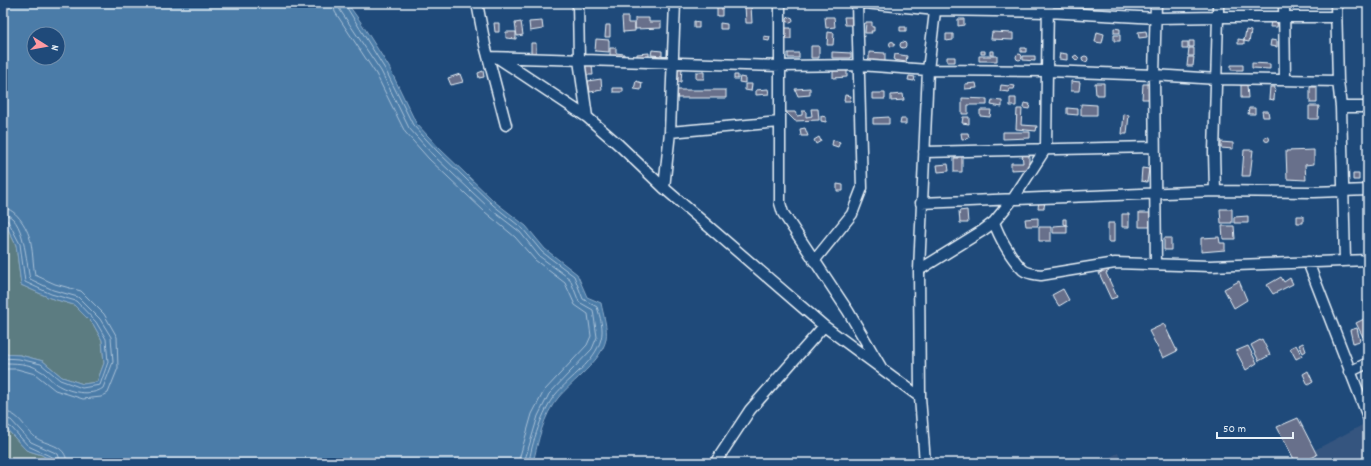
<svg xmlns="http://www.w3.org/2000/svg" width="1371" height="466" font-family="Dekko,sans-serif">
<style>
.built{fill:#35557f}
.green{fill:#5b7c81;stroke:#a2b6bc}
.water{fill:#4b7ba8;stroke:#8aaac8;fill-rule:evenodd}
.lines{fill:none;stroke-linecap:round;stroke-linejoin:round}
.shore{stroke:#a9c2d8;stroke-width:1}
.building{fill:#68708b;stroke:#e8f1f8}
.street-casing{stroke:#e8f1f8;stroke-width:13}
.street{stroke:#1f4a7a;stroke-width:10}
</style>
<rect width="100%" height="100%" fill="#1f4a7a"/>
<filter id="ink" filterUnits="userSpaceOnUse"><feTurbulence type="fractalNoise" baseFrequency=".025" numOctaves="2"/><feDisplacementMap in="SourceGraphic" scale="8" xChannelSelector="R" yChannelSelector="G"/><feConvolveMatrix kernelMatrix="1 2 1 2 8 2 1 2 1" color-interpolation-filters="sRGB"/></filter>
<g filter="url(#ink)">
<path class="built" d="M1368 422V463H1290Z
M1118 453 1122 463H1098Z"/>
<path class="green" d="M3 219 16 245 21 285 50 298 74 305 93 324 102 340 104 363 97 382 83 384 62 377 43 361 20 355 3 354Z
M3 425 26 450 42 455 54 463H3Z"/>
<path class="water" d="M3 3H347L360 21 389 67 416 123 440 149 495 202 526 226 545 249 577 274 587 297 601 303C603 314 608 328 606 339 602 361 572 381 558 398 543 415 538 442 533 463H54L42 455 26 450 3 425V354L20 355 43 361 62 377 83 384 97 382 104 363 102 340 93 324 74 305 50 298 21 285 16 245 3 219ZM34 34H58V58H34Z"/>
<g class="lines">
<path class="shore" d="M333 3 335 12 376 74 405 132 429 159 485 212 515 237 535 260 565 283 575 305 588 314 591 336 587 345 544 391 532 414 518 463
M339 3 340 10 381 71 409 128 433 155 489 208 520 232 539 256 570 279 579 302 593 310 597 337 592 349 549 394 538 416 524 463
M344 3 385 69 413 125 437 151 493 205 523 229 542 252 574 276 583 299 597 307C600 316 604 329 601 339 595 362 570 377 555 395 543 409 531 445 529 463
M3 208C17 208 29 231 31 243 33 254 33 265 35 275L55 284 81 291 104 314 117 337 118 368 108 393 101 397 83 399 55 390 35 374 17 369H3
M3 214C25 215 26 264 30 279L53 290 78 297 100 319 111 337 113 362 103 388C91 397 68 392 56 384 50 380 46 373 39 370 30 363 14 363 3 363
M3 219 8 221 20 244 25 282 51 294 76 301 96 322 106 339 108 362 100 385 82 388 60 380 41 364 19 359 3 358
M3 412C19 412 24 428 35 437 46 446 66 443 67 463
M3 418 11 420 31 442 58 454 61 463
M3 423 12 428 28 446 54 458 56 463"/>
</g>
<path class="building" d="M1075 3H1083L1082 6 1075 5Z
M1117 3H1130V6H1118Z
M745 5H751L752 23H746Z
M717 6H722V16H717Z
M787 20a3 3 0 1 1 6 0a3 3 0 1 1-6 0Z
M622 17H628V23H635V31L623 32Z
M825 17H834L835 27 826 28Z
M844 17H852V25H845Z
M635 18H649V22H661V28L635 29Z
M958 19H964V25L958 26Z
M1271 19H1278L1277 27H1270Z
M542 21 543 29 530 31 529 22Z
M694 21 699 22V28H694Z
M521 22 523 35 517 36 515 23Z
M866 22H872V27H874V31H871L872 33H865Z
M494 23H499V32H495Z
M720 23 727 24V29H720Z
M606 25H610V37H605Z
M900 27H906V31H900Z
M783 28H791V39H783Z
M1114 28 1120 29V33H1114Z
M1246 30 1251 31 1249 42 1244 41Z
M1146 31 1147 37 1139 38 1138 32Z
M506 32H516V39L506 38Z
M828 32 834 33 833 45H827Z
M992 32 1013 33V40L991 39Z
M1097 32 1104 34 1102 43 1095 42Z
M946 34H953V40L946 41Z
M1114 35H1120V41H1114Z
M764 36 770 37 769 41 764 40Z
M596 39 609 40V52L595 51Z
M1238 39 1244 40V44H1238Z
M1271 40 1277 41V47L1270 46Z
M1189 41H1194V47H1189Z
M889.5 44a2.5 2.5 0 1 1 5 0a2.5 2.5 0 1 1-5 0Z
M900 45a3 3 0 1 1 6 0a3 3 0 1 1-6 0Z
M1182 42H1188V49H1182Z
M531 43H536V54L531 55Z
M811 46H819V58H811Z
M610 48H616V53L624 54V59H610Z
M1021 48H1026V52H1021Z
M1189 48H1194V56H1188Z
M652 50 662 51V56L651 55Z
M981 51H985V54H981Z
M990 51H994V55H990Z
M832 52 851 53V58H832Z
M869 52 885 53V62H869Z
M649 53V58H637V54Z
M788 53H799V58H788Z
M1060 53 1067 54V60L1059 59Z
M895 54 907 56 906 62 894 60Z
M1016 57a3 3 0 1 1 6 0a3 3 0 1 1-6 0Z
M1076 55 1079 58 1077 61 1073 57Z
M1082 59a3 3 0 1 1 6 0a3 3 0 1 1-6 0Z
M979 56H997V61H979Z
M1023 56H1035V61L1023 60Z
M947 57H955V62H947Z
M1188 57H1194L1193 66H1187Z
M1252 63 1270 64V69L1252 68Z
M585 65H592L593 75H586Z
M1231 65H1243V70H1231Z
M676 68H682L681 82H675Z
M847 70V77L833 78V71Z
M483 71 484 77 479 78 478 73Z
M696 72H704V79H696Z
M460 74 463 82 451 85 448 78Z
M734 75H738V79H734Z
M909 76 915 77 914 81 908 80Z
M740 77 745 78V83L739 82Z
M601 79 602 90 590 92 588 81Z
M636 81 642 83 641 90 634 89Z
M1071 81 1080 82 1079 91H1071Z
M976 83 977 88 965 89V84Z
M1095 83H1104V95H1096Z
M745 84H752L751 91 745 90Z
M1143 84H1150L1149 99H1142Z
M1001 85 1009 86V85L1015 86 1014 89H1009V92L1000 91Z
M1241 85H1247L1248 98H1241Z
M1270 87H1275L1274 100 1269 99Z
M1310 87H1317V103H1310Z
M613 88H623V92H613Z
M810 88V95L798 96 795 89Z
M768 89 769 94 756 95V90Z
M677 90H726V98H677Z
M872 93H885V99H872Z
M903 94 904 100 891 101V95Z
M845 95 851 96 850 101H844Z
M962 98 987 99V105H968V114H962Z
M1010 98H1016V106H1010Z
M992 100 1002 101V107L991 105Z
M1024 103 1030 104 1029 109 1023 108Z
M1081 104 1097 105V115H1081Z
M1309 106H1319L1318 119H1309Z
M1067 108 1078 109V115L1067 114Z
M1249 108H1255V114H1248Z
M811 109H818L819 120 795 121 786 112H795L797 116 802 115V111H806V117L812 116Z
M1017 109H1022L1021 125 1037 126 1036 131 1016 129Z
M980 110H991L990 117 980 116Z
M1262 111H1268L1269 117H1263Z
M1124 114 1129 115 1127 134H1122Z
M821 116 826 117V122L821 121Z
M889 117V124H873V118Z
M963 117H969V124L962 123Z
M901 119H906V124H900Z
M805 128 808 136H801L800 129Z
M1003 132H1030V138L1003 139Z
M961 133H968L969 138 962 139Z
M1264.5 139a2.5 2.5 0 1 1 5 0a2.5 2.5 0 1 1-5 0Z
M819 137 821 141 816 144 814 140Z
M833 140 840 142 838 147 832 145Z
M1221 142 1233 143V149L1221 148Z
M1244 150H1253L1250 176H1242Z
M1314 150V164L1305 165 1306 180 1287 179 1286 151Z
M1022 153H1029V169L1011 170V163H1023Z
M958 154H962V172H954V158H958Z
M948 164 949 171 938 172 937 165Z
M1142 168 1149 169 1147 182 1141 181Z
M1353 174H1359V180H1353Z
M837 184 843 185V191H837Z
M1039 201H1045L1044 208H1038Z
M1220 209H1232V223H1221Z
M967 210 968 223H960L959 211Z
M1139 213H1150V227H1139Z
M1122 214H1129V227H1122Z
M1248 216V223H1234V217Z
M1297 216H1303V223H1297Z
M1038 218V226H1026L1025 219Z
M1063 219H1066V225L1063 224Z
M1108 223H1114V242H1108Z
M1067 225V233H1053V226Z
M1222 226H1234L1235 239H1223Z
M1039 227H1051V241H1039Z
M1219 237 1220 243H1225V250L1201 252V238Z
M1164 238H1171V250H1164Z
M1106 267 1109 271 1106 273 1117 297 1111 299 1099 273 1102 272 1101 269Z
M1281 277 1284 282 1290 278 1293 284 1273 294 1267 285Z
M1239 281 1247 300 1234 308 1224 289Z
M1063 289 1069 300 1059 306 1052 295Z
M1368 299V312L1364 301Z
M1368 317V334L1363 337 1356 323Z
M1164 324 1177 351 1163 358 1149 331Z
M1357 328 1360 341 1353 343 1350 330Z
M1262 339 1270 355 1259 361 1251 345Z
M1303 343 1306 351 1303 353 1299 345Z
M1296 345 1302 356 1296 359 1290 348Z
M1248 346 1257 363 1246 370 1236 351Z
M1308 371 1313 382 1308 385 1303 374Z
M1298 418 1317 455 1302 463H1296L1277 427Z"/>
<g class="lines">
<g class="street-casing">
<path id="street" d="M477 3 485 45 506 125
M578 3 579 60 587 117 619 145 664 188 824 326 920 397
M780 3V66L860 65 928 70 1047 71 1048 3
M864 3 936 10 1048 12 1157 18 1218 17V3
M1284 3 1285 80
M1336 3 1338 81 1341 107 1345 260
M489 57 780 66V203L783 213 848 311 882 369
M498 58 587 117
M1341 107H1368
M670 132 780 122
M924 152 1154 147
M664 188 670 132 675 3
M1215 191 1214 152 1218 17H1336
M921 203 1215 191 1314 192 1368 190
M994 222 1013 199 1046 148 1047 71 1154 75 1156 3
M814 261 852 214 862 188 857 3
M1308 262 1368 417
M1156 264 1154 75 1217 79 1338 81
M919 270 982 231 994 222C999 237 1011 258 1023 270 1028 274 1035 274 1041 275L1115 263 1210 266 1368 260
M1349 372 1368 363
M715 463 750 410 824 326
M925 463 920 397 919 270 928 70 936 3"/>
</g>
<use href="#street" class="street"/>
</g>
</g>
<rect width="1371" height="466" fill="none" stroke="#1f4a7a" stroke-width="16"/>
<rect x="8" y="8" width="1355" height="450" fill="none" stroke="#e8f1f8" stroke-width="1.5" filter="url(#ink)"/>
<g transform="translate(46 46) rotate(101)"><circle r="19" fill="#1f4a7a" stroke="#6f8dac"/>
<path d="M0-3L7 15L0 10L-7 15Z" fill="#ff9aa2"/>
<text y="-6" font-size="11" font-weight="bold" text-anchor="middle" fill="#e8f1f8">N</text>
</g>
<path d="M1217 432v6h76v-6" fill="none" stroke="#e8f1f8" stroke-width="2"/>
<text x="1223" y="432" font-size="12" fill="#e8f1f8" stroke="#1f4a7a" stroke-width="3" paint-order="stroke">50 m</text>
</svg>
